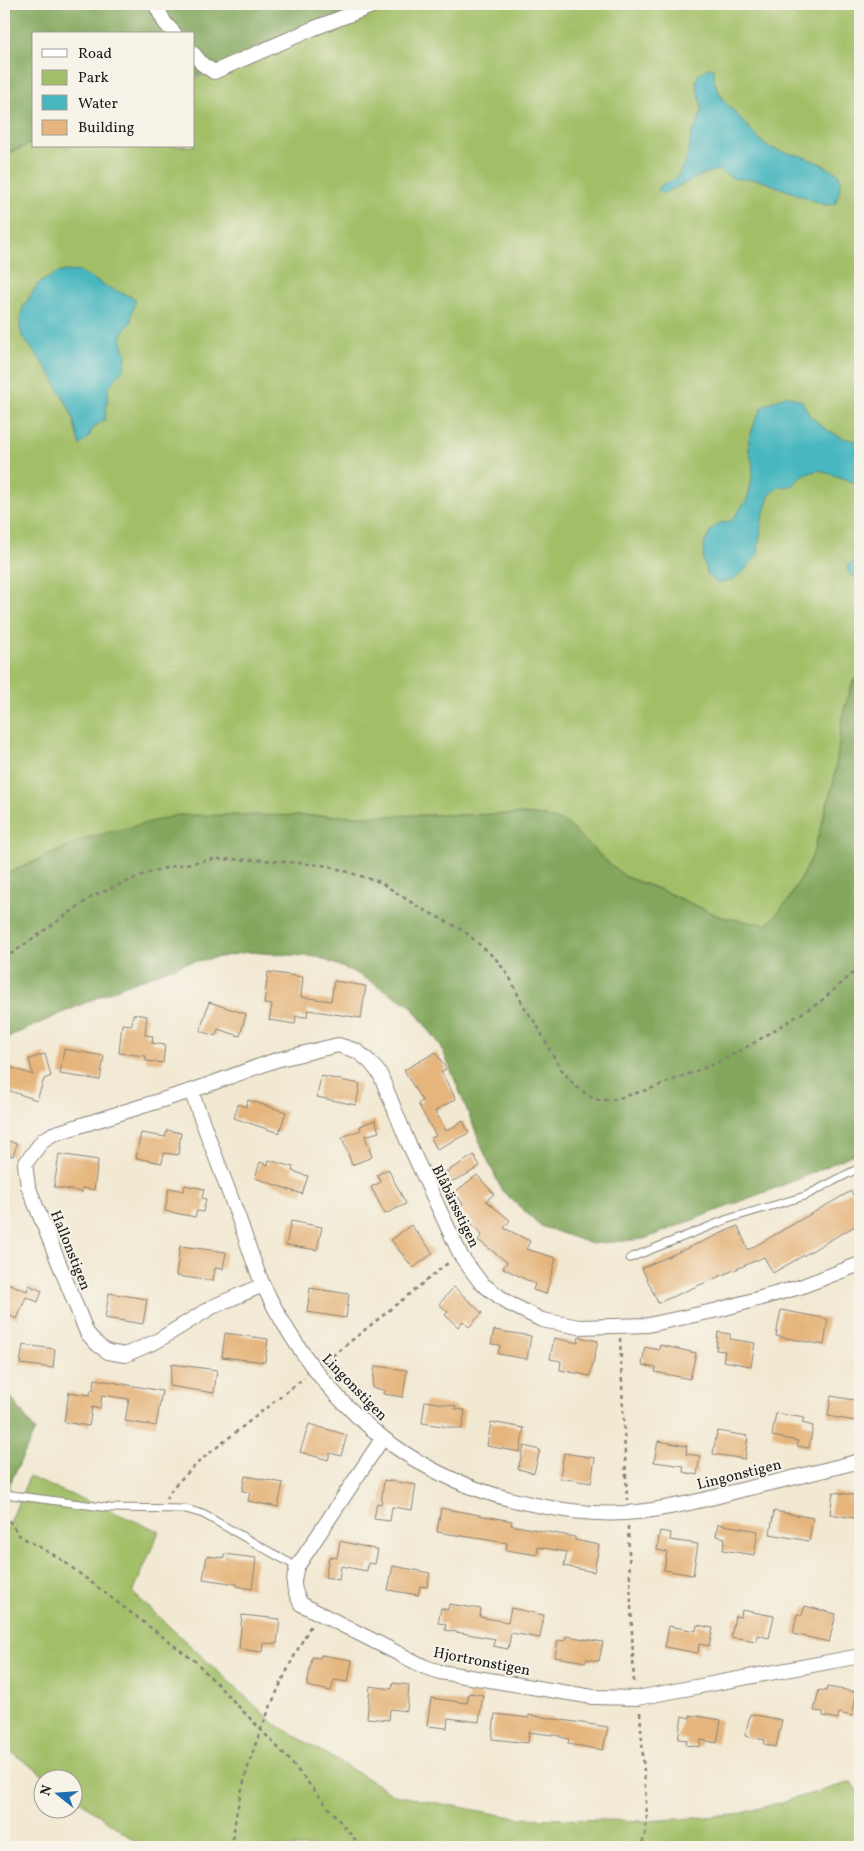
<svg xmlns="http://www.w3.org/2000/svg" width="864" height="1851" font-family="Vollkorn,serif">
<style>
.green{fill:#a2bf67;stroke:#5f6e42}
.forest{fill:#81a65c;stroke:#4e613c}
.water{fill:#49b7c0;stroke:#326a6e}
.building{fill:#e5b57d}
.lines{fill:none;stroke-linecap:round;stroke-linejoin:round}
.service-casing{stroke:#878278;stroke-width:9}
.minor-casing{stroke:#878278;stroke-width:16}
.path{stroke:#878278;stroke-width:2.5;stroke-dasharray:4 4;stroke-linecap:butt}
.service{stroke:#fff;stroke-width:7}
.minor{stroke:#fff;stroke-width:14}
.labels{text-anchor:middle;stroke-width:4.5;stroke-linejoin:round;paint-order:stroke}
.street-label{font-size:15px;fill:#1c1c1c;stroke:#f7f3e8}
</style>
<rect width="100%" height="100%" fill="#f7f3e8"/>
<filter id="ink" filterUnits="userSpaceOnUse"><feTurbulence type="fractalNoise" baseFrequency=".02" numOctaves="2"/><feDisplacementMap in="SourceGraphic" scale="10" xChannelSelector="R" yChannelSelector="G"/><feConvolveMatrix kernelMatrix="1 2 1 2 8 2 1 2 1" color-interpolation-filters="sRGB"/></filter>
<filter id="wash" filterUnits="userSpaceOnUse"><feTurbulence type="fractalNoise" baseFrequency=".0096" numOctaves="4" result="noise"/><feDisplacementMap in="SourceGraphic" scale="20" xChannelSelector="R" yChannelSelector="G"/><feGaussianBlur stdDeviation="1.12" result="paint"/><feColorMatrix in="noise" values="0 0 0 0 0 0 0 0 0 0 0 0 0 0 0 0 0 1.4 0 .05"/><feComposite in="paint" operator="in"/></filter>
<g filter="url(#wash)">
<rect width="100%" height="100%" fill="#f2e9d3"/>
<path class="green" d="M383 4H860V676L853 681 843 714 834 781 812 857 788 901 767 925 721 917 661 890 626 877 604 860 566 823 523 814 356 816 220 815 90 837 4 875V155L34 143V146H194V79Z
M29 1477 159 1531 133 1593 275 1724 395 1795 518 1818 647 1821 736 1815 852 1782 860 1795V1847H143L73 1796 72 1778H48L4 1747V1537Z"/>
<path class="forest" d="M4 4H375L194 77V34H34V142L4 154Z
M860 676V1151L804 1177 644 1239 592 1244 541 1226 502 1191 484 1152 441 1046 410 1005 358 974 318 957 248 952 186 963 123 986 4 1039V875L90 837 178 815 356 816 523 814 545 816 566 823 604 859 626 877 661 890 721 917 767 925 788 901 812 857 834 781 843 714 853 681Z
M4 1387 35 1431 4 1496Z"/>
<path class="water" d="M708 68H714V81L723 100 761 141 767 146 779 151 802 156 823 165 839 174C842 186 839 193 835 204L825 205 765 182 755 179H735L718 170 704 174 662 194 658 190 661 185 676 179 686 161 690 145 691 136 697 125 702 109 696 81 699 74Z
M66 271 81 272 105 286 136 299 132 312 131 323 125 329 121 338 126 354 124 368 109 387 105 419 93 428 88 438 80 446 71 412 50 373 22 336 20 327V319L23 307 38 284 56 273Z
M787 395 802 401 810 416 827 430 843 438 860 442V486L846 479 818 470 801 476 794 485 777 488 769 496 762 519 758 554 745 570 732 580 717 583 708 575 703 560 704 545 711 530 720 523 731 521 747 500 752 480 753 465 749 451V439L756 419 763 406Z
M860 557V578H856L848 572 847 566Z"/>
<g id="blocks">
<path class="building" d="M268 972 303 977 301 997 331 1001 334 981 366 986 361 1018 308 1010 307 1017 296 1016 295 1024 269 1020 272 1005 264 1004Z
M209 1002 246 1014 240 1036 218 1029 216 1036 200 1031Z
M133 1014 147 1016 145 1035 153 1036 152 1043 165 1045 163 1063 146 1061V1056L119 1053 122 1024 132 1025Z
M64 1049 104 1056 100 1080 60 1074Z
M436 1052 446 1069 441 1072 456 1099 435 1111 446 1131 463 1121 469 1133 437 1149 431 1138 436 1136 418 1104 422 1101 404 1070Z
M45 1054 51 1076 44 1079 37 1100 4 1089V1075L7 1066 33 1075 29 1059Z
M321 1076 360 1084 356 1105 317 1097Z
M248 1100 286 1112 279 1133 234 1118 238 1104 246 1107Z
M375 1120 379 1132 365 1136 372 1157 352 1165 342 1137 361 1130 360 1126Z
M167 1130 181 1133 178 1155 164 1153 162 1163 136 1158 141 1133 165 1137Z
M4 1139 17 1144 13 1156 4 1153Z
M59 1154 98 1160 94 1190 82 1188V1192L54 1187Z
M474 1155 480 1166 466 1175 439 1187 435 1179Z
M269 1160 293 1167 292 1171 308 1176 302 1194 255 1178 260 1162 268 1165Z
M388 1169 406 1204 385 1214 371 1187 381 1182 377 1175Z
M477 1175 494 1194 486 1201 510 1220 504 1228 530 1241 526 1249 556 1258 546 1294 533 1290 535 1284 503 1268 507 1262 478 1240 482 1235 458 1208 463 1204 455 1192Z
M185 1185 204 1189 202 1198 206 1199 203 1212 197 1211 195 1217 165 1211 169 1188 184 1191Z
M851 1191 860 1208V1223L773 1273 764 1257 658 1303 642 1268 738 1226 748 1250Z
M291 1221 322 1227 317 1250 286 1245Z
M411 1225 433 1253 413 1268 391 1240Z
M180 1246 226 1252 223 1269 215 1268 213 1281 176 1276Z
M7 1283 27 1291 29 1285 42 1291 38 1302 26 1297 17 1319 4 1313V1290Z
M454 1287 482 1313 469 1327 463 1321 458 1327 445 1315 448 1312 439 1304Z
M310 1288 349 1294 346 1318 307 1312Z
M109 1293 147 1299 143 1324 105 1318Z
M781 1310 828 1319 824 1345 776 1336Z
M494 1330 531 1336 527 1359 498 1354 500 1345 491 1344Z
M718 1332 730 1334V1339L755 1343 751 1366 723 1361 725 1351 716 1350Z
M225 1333 268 1339 265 1362 222 1357Z
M579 1337 598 1341 590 1376 560 1370 561 1361 550 1359 554 1338 578 1343Z
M23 1345 55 1349 53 1368 20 1364Z
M660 1345 696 1353 690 1379 655 1372 656 1368 642 1365 645 1347 659 1350Z
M172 1364 217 1370 214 1393 169 1386Z
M375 1366 407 1370 403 1397 383 1394 384 1390 372 1388Z
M95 1379 162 1391 156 1426 125 1421 129 1399 102 1395 100 1409 92 1407 89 1426 64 1422 69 1392 90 1395 91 1390H93Z
M831 1396 860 1401V1422L828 1416Z
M425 1401 456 1406 455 1409 465 1410 462 1429 422 1423Z
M776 1413 804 1418 802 1423 813 1426 809 1448 797 1446 798 1441 772 1436Z
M491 1422 524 1428 520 1452 487 1446Z
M309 1424 347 1435 341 1456 330 1453 328 1460 300 1452Z
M717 1431 748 1436 745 1459 713 1454Z
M658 1441 687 1446 686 1454 700 1456 697 1475 683 1472 684 1466 654 1462Z
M524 1446 540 1450 534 1473 518 1469Z
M564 1453 595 1458 591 1483 560 1478Z
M245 1476 283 1483 278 1507 248 1501 250 1492 242 1491Z
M384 1480 416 1485 412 1510 392 1507 390 1521 374 1519 377 1503 381 1504Z
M833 1492 860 1496V1519L830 1514Z
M441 1508 512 1521 511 1525 575 1537V1540L599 1545 594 1572 564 1566 567 1552 538 1547 537 1555 506 1550 507 1543 437 1532Z
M774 1511 813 1518 809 1541 770 1534Z
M718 1524 758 1531 754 1555 723 1550 725 1538 716 1536Z
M660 1531 671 1533 670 1540 698 1544 693 1575 664 1570 667 1552 657 1550Z
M340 1541 378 1550 375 1564 368 1563 367 1571 341 1566 339 1580 325 1577 329 1557 337 1558Z
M224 1554 256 1558 252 1589 237 1586V1584L203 1579 207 1556 224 1558Z
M393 1566 430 1573 427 1587 420 1586 418 1595 388 1590Z
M449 1604 481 1609 480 1617 508 1622 511 1608 544 1615 540 1638 511 1633 508 1649 493 1646 495 1639 445 1630 446 1624 438 1623 441 1608 448 1610Z
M805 1606 836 1614 829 1642 793 1634 797 1614 802 1615Z
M742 1610 774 1616 769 1638 757 1635 756 1641 731 1637 735 1616 741 1617Z
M242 1615 280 1619 277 1644 263 1643 262 1652 239 1649Z
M697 1625 713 1628 709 1646 699 1644 698 1653 665 1647 669 1626 696 1631Z
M566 1636 603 1642 599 1661 586 1659V1662L555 1657 558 1640 565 1641Z
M321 1655 352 1660 348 1682 334 1680 331 1691 307 1686 312 1657 320 1658Z
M393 1683 409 1685 407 1711 390 1709 389 1720 367 1718 370 1686 392 1689Z
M827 1687 857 1692 852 1716 839 1713 838 1719 823 1716V1712L814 1711 819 1690 826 1691Z
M469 1693 483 1695 479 1722 448 1718 447 1728 427 1726 431 1698 467 1703Z
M495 1714 529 1718V1715L608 1727 603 1750 568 1744 569 1739 560 1737V1736L529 1732 528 1743 492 1739Z
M750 1714 782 1720 776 1747 764 1744 765 1740 745 1736Z
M690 1715 721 1720 717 1743 701 1740 700 1747 686 1745 687 1740 678 1739 682 1716 690 1718Z"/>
</g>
</g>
<g filter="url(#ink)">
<use href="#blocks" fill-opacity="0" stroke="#878278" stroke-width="1"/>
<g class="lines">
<g class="service-casing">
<path id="service" d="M630 1258 728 1219 805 1196 859 1168 860 1171
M4 1494 110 1508 186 1509 203 1514 297 1567"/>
</g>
<g class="minor-casing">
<path id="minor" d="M155 4 165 23 175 34
M194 54 202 64 214 72 312 29 377 4
M191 1091C207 1134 223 1176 239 1219 247 1241 254 1266 264 1287 319 1400 406 1479 531 1504 563 1511 594 1515 626 1513 665 1510 704 1500 741 1490 781 1481 821 1471 860 1461
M263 1285 212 1307 157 1341 125 1355 108 1352 98 1345 87 1333 28 1186 25 1164 43 1140 53 1134 191 1091 276 1060 338 1045 357 1051 370 1062 380 1074 407 1140 461 1256 481 1283 508 1303 542 1320 579 1327 648 1325 718 1310 800 1287 860 1264
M382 1439 297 1567C292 1584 293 1588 301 1604L425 1667 440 1672 593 1697 637 1698 860 1656"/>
</g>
<path class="path" d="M4 959 93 896 145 874 169 867 214 859 263 860 321 865 332 867 380 882 417 906 464 931 496 959 510 978 523 1005 538 1027 550 1051 562 1070 575 1086 594 1099 600 1100H612L650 1089 719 1062 752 1044 820 1002 860 967
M620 1338 627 1500
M326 1361 448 1263
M166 1499 174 1486 202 1459 304 1378
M4 1514 20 1536 59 1558 196 1662 286 1756 361 1847
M628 1526 634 1685
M640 1712 647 1817 645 1835 641 1847
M232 1847C238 1772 274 1691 311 1625"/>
<use href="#service" class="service"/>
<use href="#minor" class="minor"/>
</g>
</g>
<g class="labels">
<g class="street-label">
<text transform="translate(456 1206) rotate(64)" y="5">Blåbärsstigen</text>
<text transform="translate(71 1250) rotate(68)" y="5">Hallonstigen</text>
<text transform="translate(355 1387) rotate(46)" y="5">Lingonstigen</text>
<text transform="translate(739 1474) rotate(-14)" y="5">Lingonstigen</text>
<text transform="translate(482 1661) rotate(11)" y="5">Hjortronstigen</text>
</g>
</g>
<rect width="864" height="1851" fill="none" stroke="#f7f3e8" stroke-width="20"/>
<rect x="32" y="32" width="162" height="115" fill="#f7f3e8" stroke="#9f9d96"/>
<rect x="42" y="49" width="25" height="8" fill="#ffffff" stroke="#9f9d96"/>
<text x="78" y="58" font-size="15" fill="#1c1c1c">Road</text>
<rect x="42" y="70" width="25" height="15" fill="#a2bf67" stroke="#9f9d96"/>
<text x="78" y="82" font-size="15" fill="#1c1c1c">Park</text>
<rect x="42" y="95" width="25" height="15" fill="#49b7c0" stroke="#9f9d96"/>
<text x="78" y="108" font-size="15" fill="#1c1c1c">Water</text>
<rect x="42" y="120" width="25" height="15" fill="#e5b57d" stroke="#9f9d96"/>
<text x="78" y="132" font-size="15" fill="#1c1c1c">Building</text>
<g transform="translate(58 1794) rotate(287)"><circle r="24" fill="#f7f3e8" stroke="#9f9d96"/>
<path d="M0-4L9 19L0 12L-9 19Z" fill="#1f6fb2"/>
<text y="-8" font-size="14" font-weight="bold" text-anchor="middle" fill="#1c1c1c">N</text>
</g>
</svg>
